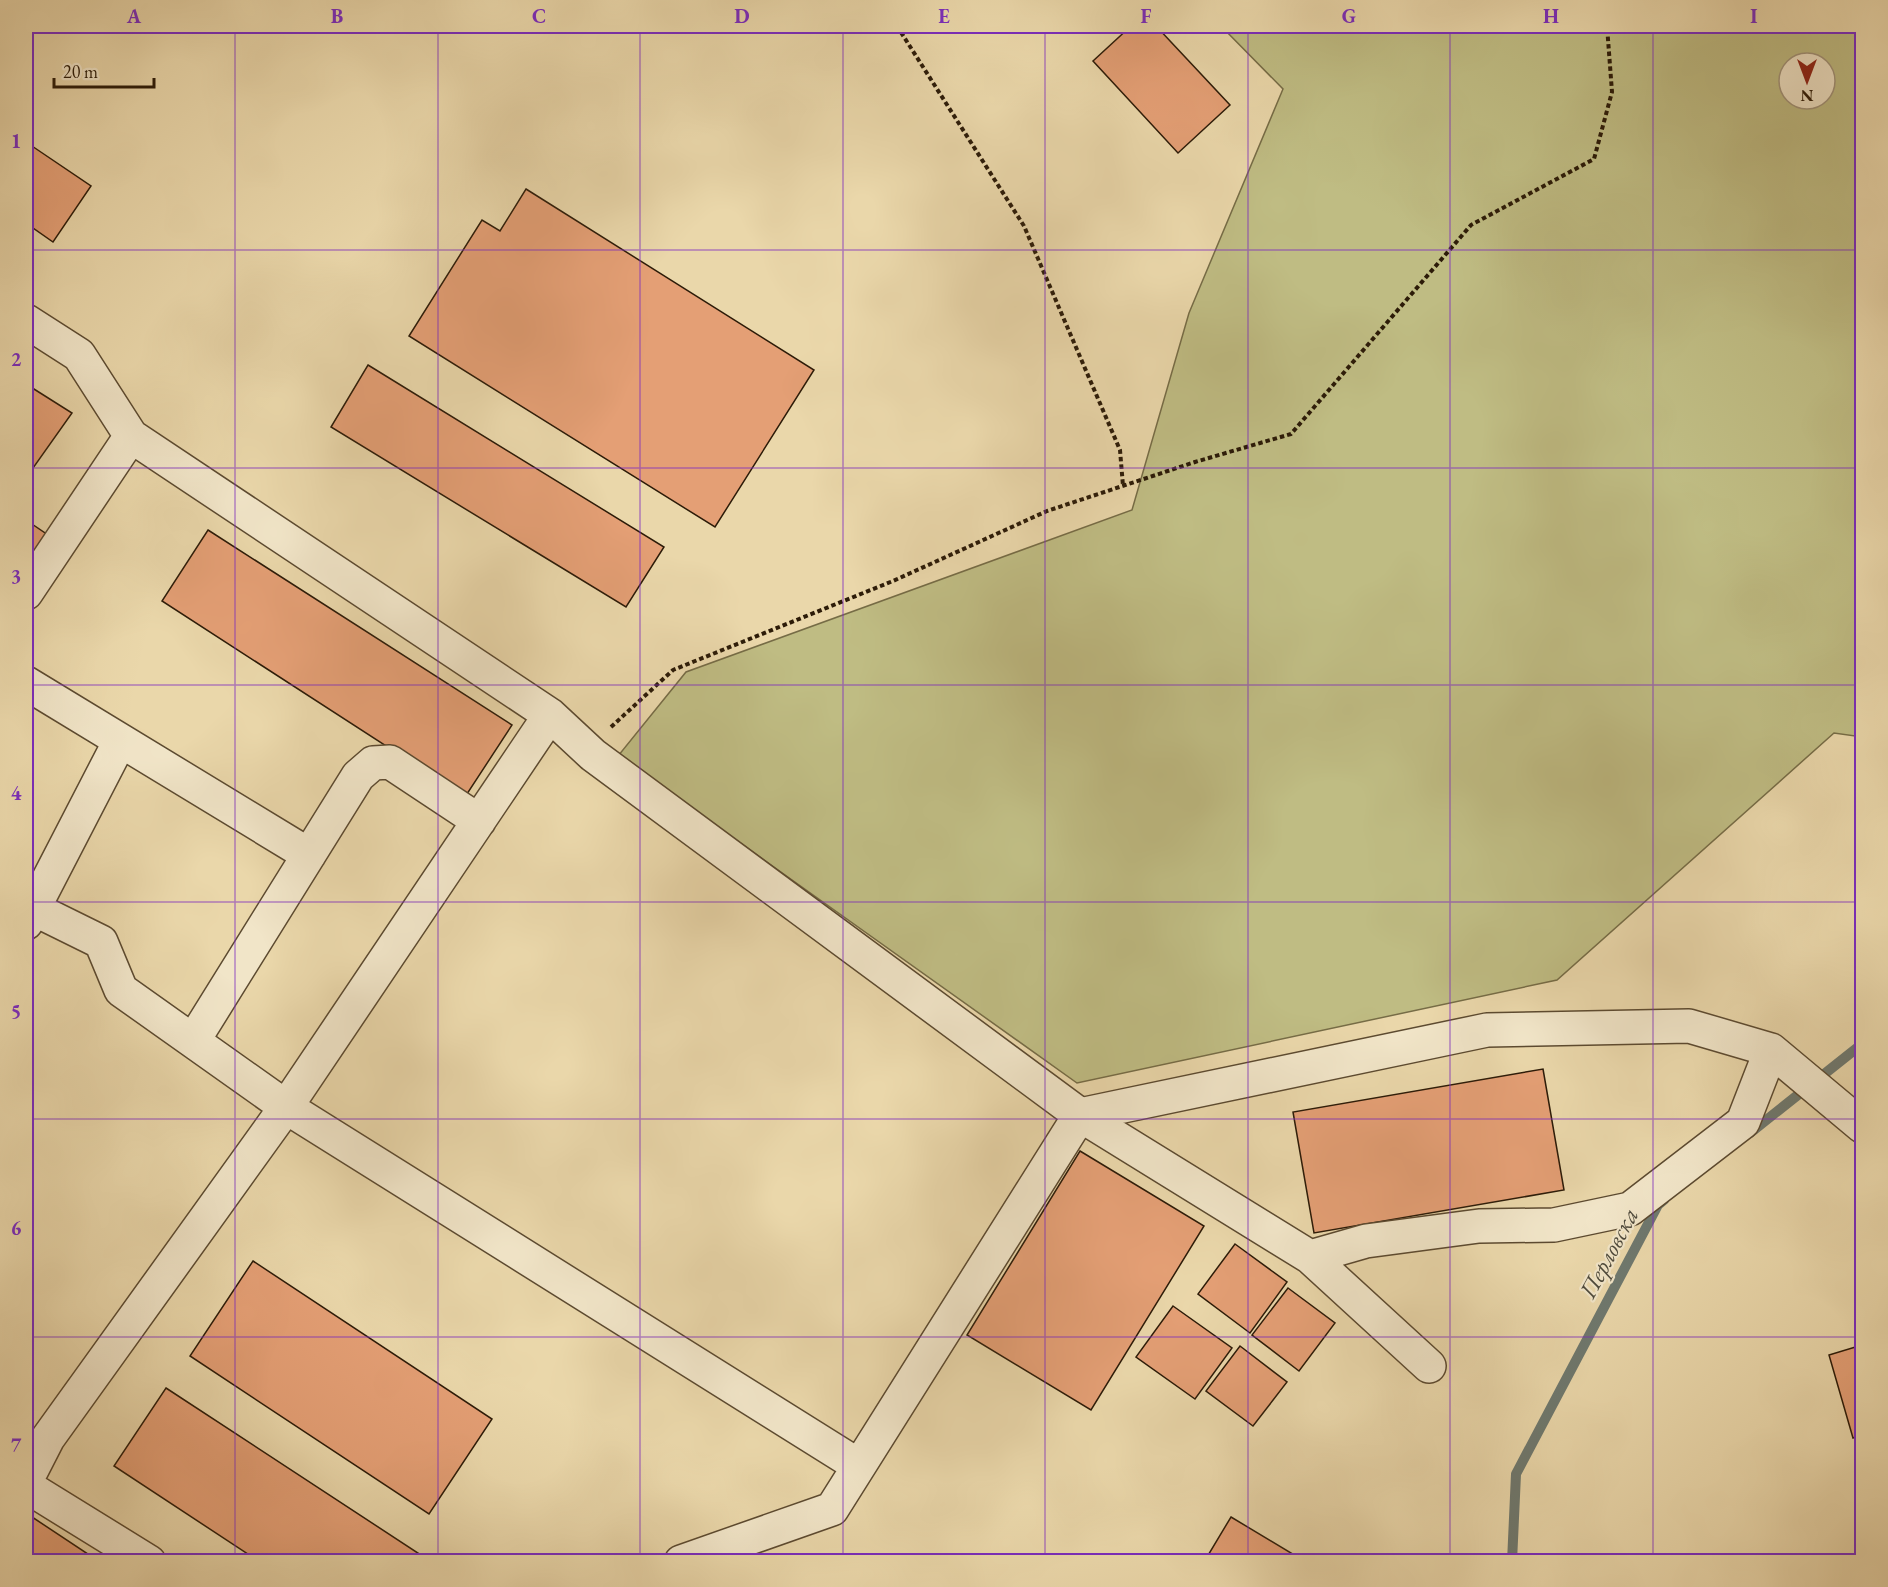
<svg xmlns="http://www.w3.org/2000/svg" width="1888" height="1587" font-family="'EB Garamond',serif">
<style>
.green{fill:#bfbc83;stroke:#766c46;stroke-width:1.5;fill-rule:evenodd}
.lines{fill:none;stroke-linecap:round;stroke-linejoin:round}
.stream{stroke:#6f796f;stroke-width:10}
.building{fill:#e49f75;stroke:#2c1b08;stroke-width:1.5}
.minor-casing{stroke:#5c4a30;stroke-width:36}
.path{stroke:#2c1b08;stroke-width:4;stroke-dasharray:4.5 3;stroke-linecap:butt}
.minor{stroke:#f1e5c8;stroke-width:33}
.grid{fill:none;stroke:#7b2cbf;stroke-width:1.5;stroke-opacity:0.55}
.labels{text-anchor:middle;stroke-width:4.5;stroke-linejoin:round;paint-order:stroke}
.water-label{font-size:24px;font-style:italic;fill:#4e4a3c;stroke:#f1e5c8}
.neatline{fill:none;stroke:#7b2cbf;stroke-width:2}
.grid-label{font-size:20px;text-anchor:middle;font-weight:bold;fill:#7b2cbf}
</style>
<rect width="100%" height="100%" fill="#ead7aa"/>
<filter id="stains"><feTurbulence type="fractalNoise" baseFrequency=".00333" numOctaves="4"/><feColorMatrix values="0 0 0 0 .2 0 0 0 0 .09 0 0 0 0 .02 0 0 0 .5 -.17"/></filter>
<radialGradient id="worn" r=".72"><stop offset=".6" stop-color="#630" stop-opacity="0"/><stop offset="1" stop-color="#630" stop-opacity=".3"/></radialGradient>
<path class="green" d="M1221 26H1862V737L1834 733 1557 980 1077 1083 618 756 686 672 1132 510 1189 313 1283 89ZM1789 63H1825V99H1789Z"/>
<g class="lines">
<path class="stream" d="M1750 1133 1862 1044
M1512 1562 1516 1474 1658 1205 1664 1200"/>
</g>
<path class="building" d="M1131 26H1156L1230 105 1178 153 1093 61Z
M26 142 91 186 53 242 26 223Z
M526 189 814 370 715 527 409 336 482 220 500 231Z
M368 365 664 547 626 607 331 427Z
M26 384 72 413 26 478Z
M26 520 48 535 26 568Z
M208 530 512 725 465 797 162 601Z
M1543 1069 1564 1190 1314 1233 1293 1112Z
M1080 1151 1204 1226 1091 1410 967 1335Z
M1235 1244 1287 1282 1250 1333 1198 1294Z
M253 1261 492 1419 429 1514 190 1356Z
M1288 1288 1335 1323 1299 1371 1252 1335Z
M1173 1306 1232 1348 1195 1399 1136 1357Z
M1862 1345V1435L1853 1438 1829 1355Z
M1240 1346 1287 1382 1253 1426 1206 1391Z
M166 1388 427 1559 425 1562H260L114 1466Z
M26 1513 100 1562H26Z
M1231 1517 1306 1562H1204Z"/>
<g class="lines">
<g class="minor-casing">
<path id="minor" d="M26 321 79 355 131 436 550 715 593 755 1080 1115 1310 1257 1429 1366
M26 593 131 436
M26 683 309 855
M26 905 101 942 121 990 286 1107 859 1466
M26 923 120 741
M193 1041 358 776 373 763 390 762 479 821
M1310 1257 1366 1241 1479 1226 1554 1225 1630 1209 1743 1122 1771 1050
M26 1481 48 1438 286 1107 550 715
M26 1486 149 1562
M681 1562 832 1509 1080 1115 1487 1030 1689 1026 1771 1050 1862 1126"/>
</g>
<path class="path" d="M897 26 1024 226 1120 450 1123 486
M611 727 673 670 893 581 1047 511 1195 462 1291 434 1471 225 1594 159 1612 92 1607 26"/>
<use href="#minor" class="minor"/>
</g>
<path class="grid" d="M235 26V1562M438 26V1562M640 26V1562M843 26V1562M1045 26V1562M1248 26V1562M1450 26V1562M1653 26V1562M26 250H1862M26 468H1862M26 685H1862M26 902H1862M26 1119H1862M26 1337H1862"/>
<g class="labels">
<g class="water-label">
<text transform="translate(1609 1253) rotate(-62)" y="8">Перловска</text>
</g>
</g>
<rect width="1888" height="1587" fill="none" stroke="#ead7aa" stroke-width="66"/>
<g transform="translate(1807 81) rotate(180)"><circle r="28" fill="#f1e5c8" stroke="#a2947b" stroke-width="1.5"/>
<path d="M0-4.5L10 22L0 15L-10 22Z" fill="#8f2418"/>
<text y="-9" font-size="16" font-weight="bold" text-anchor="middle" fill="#2c1b08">N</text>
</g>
<path d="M54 78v9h100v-9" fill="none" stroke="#2c1b08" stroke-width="3"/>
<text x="63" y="78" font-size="18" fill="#2c1b08" stroke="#f1e5c8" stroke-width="4.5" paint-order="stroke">20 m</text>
<rect x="33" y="33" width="1822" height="1521" class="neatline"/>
<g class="grid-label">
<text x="134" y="23">A</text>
<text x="337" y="23">B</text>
<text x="539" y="23">C</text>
<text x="742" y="23">D</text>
<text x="944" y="23">E</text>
<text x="1146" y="23">F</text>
<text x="1349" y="23">G</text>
<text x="1551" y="23">H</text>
<text x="1754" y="23">I</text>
<text x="16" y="148">1</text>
<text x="16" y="366">2</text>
<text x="16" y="583">3</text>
<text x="16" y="800">4</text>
<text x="16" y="1018">5</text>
<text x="16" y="1235">6</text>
<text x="16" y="1452">7</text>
</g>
<rect width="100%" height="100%" filter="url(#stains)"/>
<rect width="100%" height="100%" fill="url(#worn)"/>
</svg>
